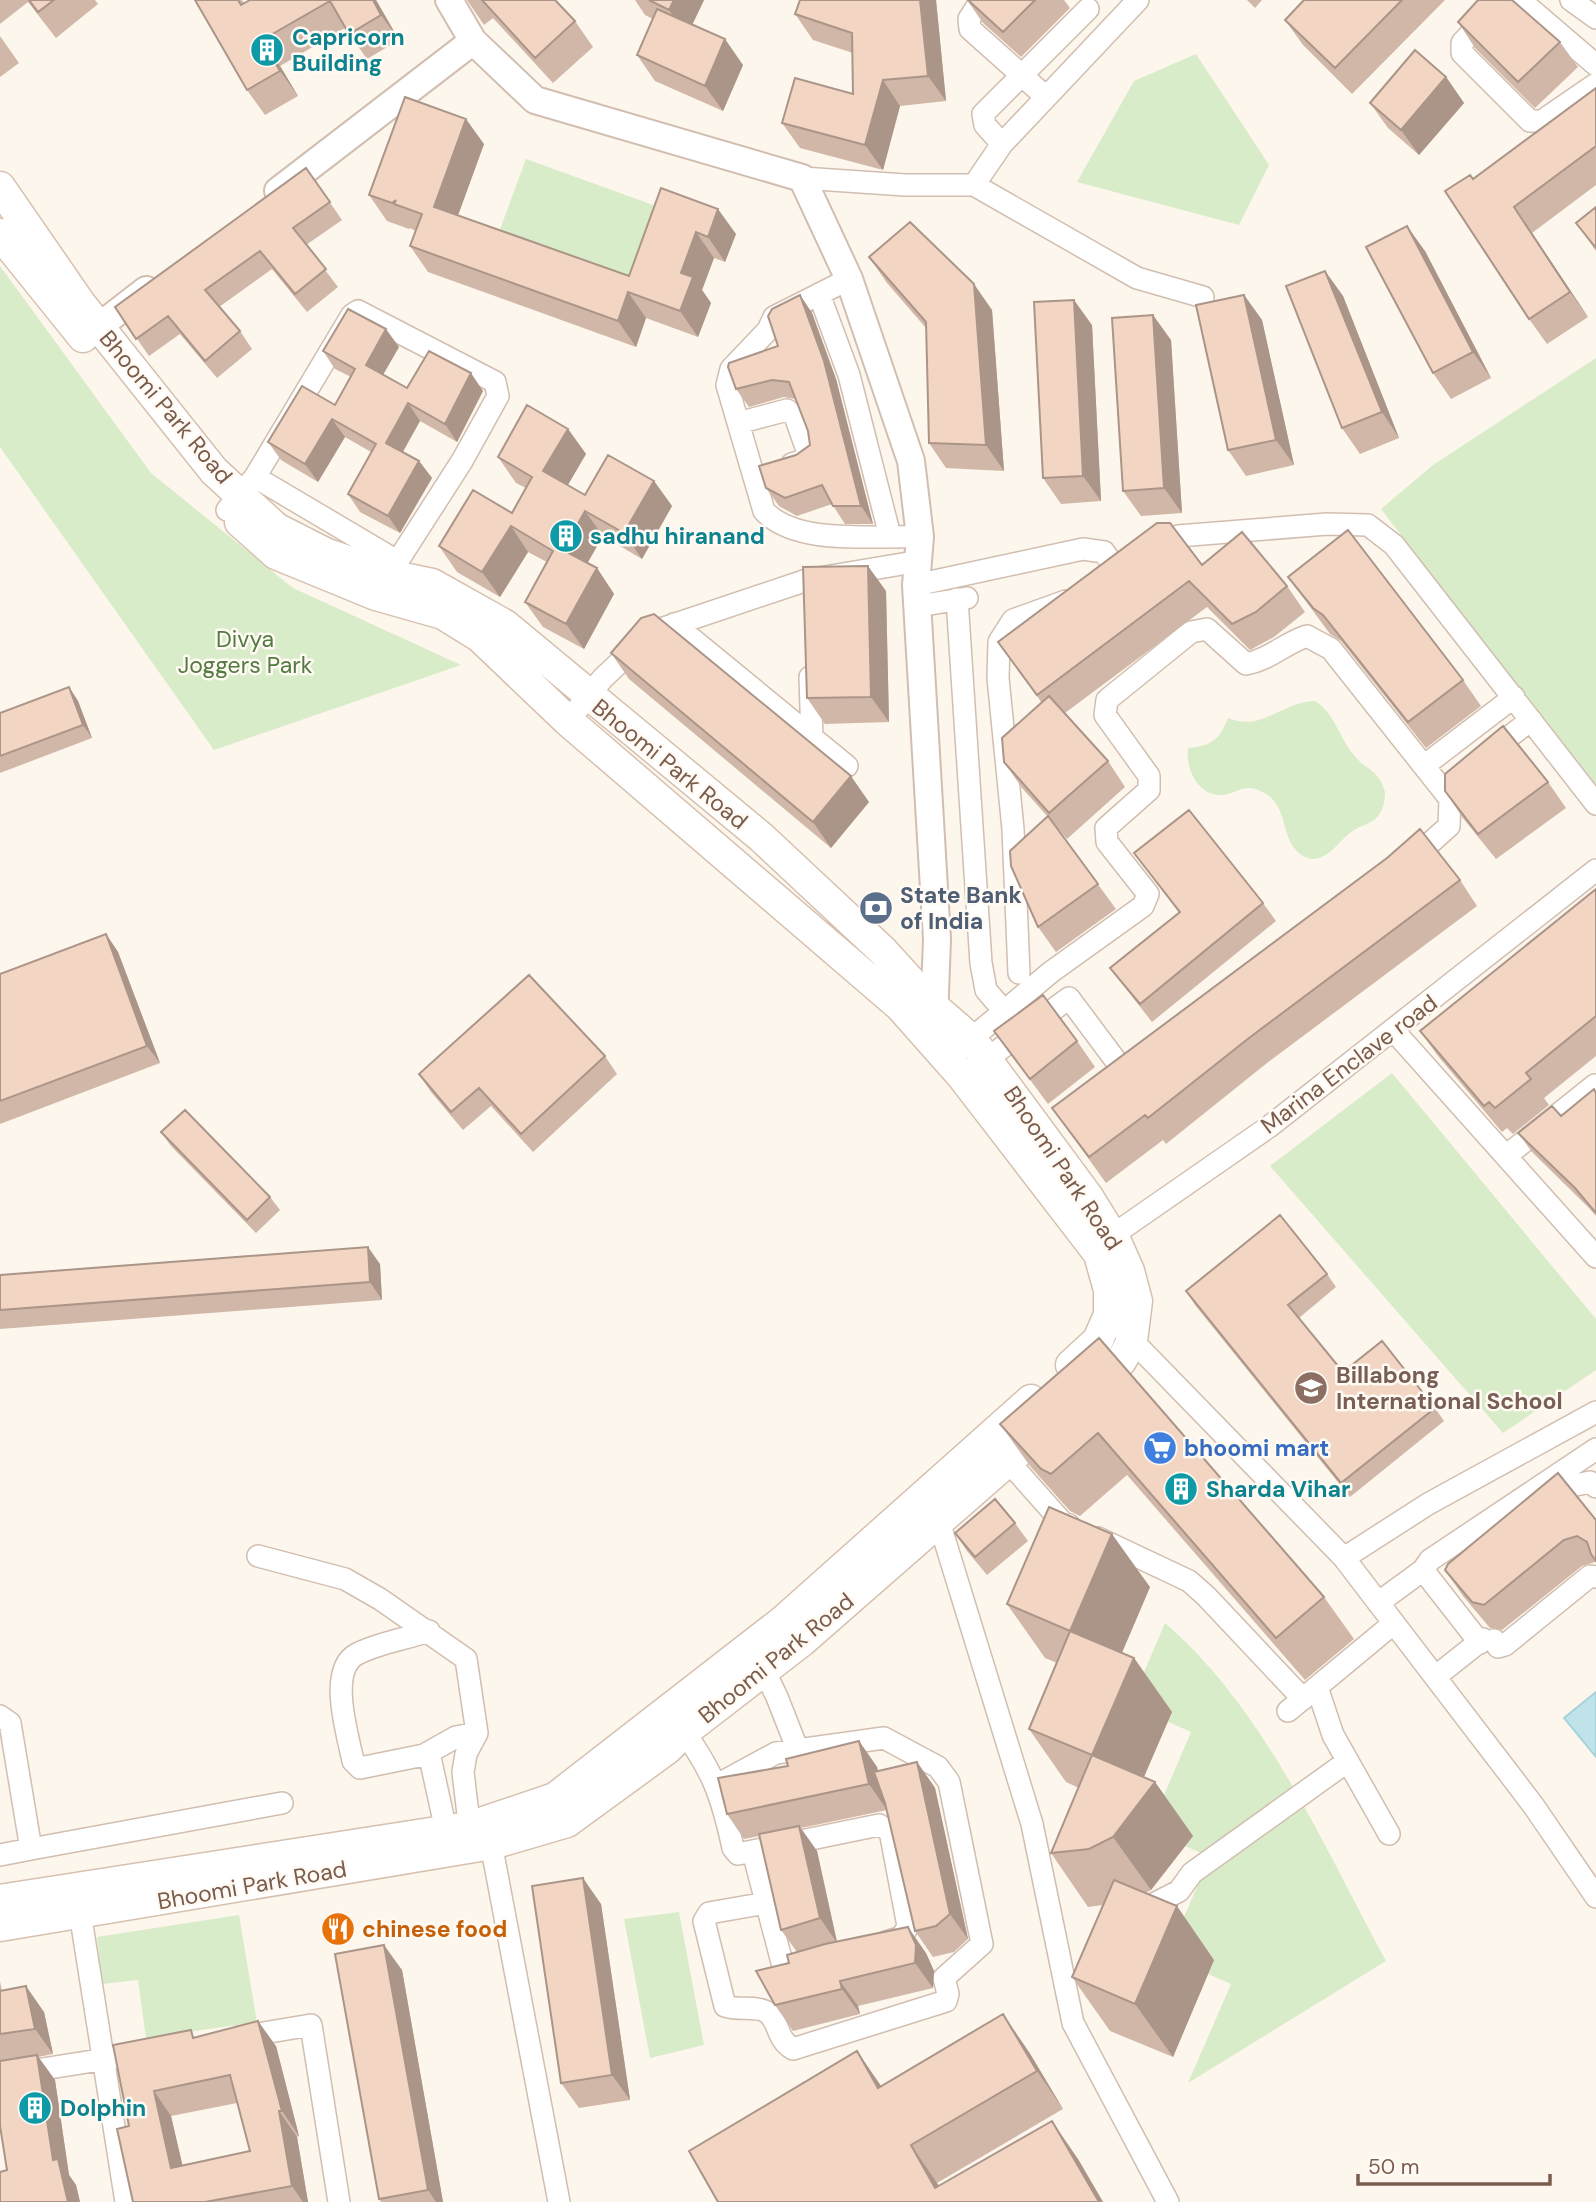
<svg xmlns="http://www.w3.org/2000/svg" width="1596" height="2202" font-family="'DM Sans',sans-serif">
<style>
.green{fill:#d8ecc9}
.water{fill:#bfe3e8;stroke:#a5d3da;stroke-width:2}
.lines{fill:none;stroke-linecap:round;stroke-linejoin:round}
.minor-casing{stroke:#d1beb0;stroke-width:24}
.tertiary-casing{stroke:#d1beb0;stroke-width:30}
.secondary-casing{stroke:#d6c0b0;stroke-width:33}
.minor{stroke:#fff;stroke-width:21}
.tertiary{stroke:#fff;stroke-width:26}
.secondary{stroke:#fff;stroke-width:30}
.wall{fill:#d1b7a8;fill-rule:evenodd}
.shaded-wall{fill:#aa9588}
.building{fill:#f3d5c3;stroke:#aa9588;stroke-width:2;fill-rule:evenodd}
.labels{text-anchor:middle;stroke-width:5;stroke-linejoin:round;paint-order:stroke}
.culture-label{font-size:23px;font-weight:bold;fill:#0d838f;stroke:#fffaf3;text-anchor:start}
.street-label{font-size:23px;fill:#7a5c4d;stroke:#fffaf3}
.park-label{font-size:23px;fill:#537a41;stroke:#fffaf3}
.service-label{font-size:23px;font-weight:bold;fill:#4e5e75;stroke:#fffaf3;text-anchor:start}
.education-label{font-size:23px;font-weight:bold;fill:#785e54;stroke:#fffaf3;text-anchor:start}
.shop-label{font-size:23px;font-weight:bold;fill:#366cbe;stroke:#fffaf3;text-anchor:start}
.food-label{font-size:23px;font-weight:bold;fill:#c56008;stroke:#fffaf3;text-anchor:start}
</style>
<rect width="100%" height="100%" fill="#fdf6ec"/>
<path class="green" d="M1196 54 1269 165 1239 225 1077 182 1134 81Z
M526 159 667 210 640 282 499 232Z
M0 266 151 473 293 588 461 665 214 750 0 447Z
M1596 358V788L1381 509 1433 465Z
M1315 701C1335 713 1339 738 1354 755 1367 772 1378 768 1385 792 1385 800 1384 807 1380 813 1374 824 1363 824 1354 830 1338 840 1323 871 1300 854 1281 840 1288 807 1266 794 1243 780 1238 795 1220 795 1197 795 1185 767 1188 748 1212 746 1219 740 1228 718 1262 732 1281 702 1315 701Z
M1392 1073 1596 1319V1370L1503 1433 1270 1166Z
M1165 1623C1265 1709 1324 1847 1386 1961L1188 2083 1231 1984 1167 1956 1210 1857 1149 1830 1191 1732 1130 1705Z
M679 1912 704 2045 650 2058 624 1919Z
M239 1915 257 2022 146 2038 138 1980 102 1984 97 1937Z"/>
<path class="water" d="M1596 1692V1757L1564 1718Z"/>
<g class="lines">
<g class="minor-casing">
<path id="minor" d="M981 0 969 19 970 29 1046 97
M1502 0 1462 43V53L1530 121H1542L1596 84
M1520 0 1596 65
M1571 0 1596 18
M1002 144 985 125 983 114 1088 9
M802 178 905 185H974L1137 278 1203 297
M974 185 1002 144 1138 0
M849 279 774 317 768 330 731 369 727 385 764 511C797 546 874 535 920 537
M819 294 849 375 890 536
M738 423 787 410 795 416 808 453 804 460 792 464
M255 477 352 315 358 311 495 382 498 396 462 461 383 584
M227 510 255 477 397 561
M1178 536 1327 524 1368 525 1394 545 1596 804
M916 585 1083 549 1104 552 1111 562V578L1104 584
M957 599 981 963 986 990 1003 1010
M918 606 967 598
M674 624 847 766
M810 677 812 738
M568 721 603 678 652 632 807 580 920 561
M1488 753 1531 720
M1425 765 1514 697
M1019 973 1013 829 998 678 999 642 1013 620 1066 601
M1394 1031 1596 1257
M947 1059 1051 972 1143 906 1148 894 1107 842 1106 828 1149 790V776L1105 715 1107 700 1191 632 1207 629 1246 664C1269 660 1285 643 1307 636L1331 649 1450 799 1449 826 1409 862
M976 1067 1069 998 1122 1069 1133 1072 1138 1068
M1506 1156 1595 1085
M1100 1244 1270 1126 1596 870
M1125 1333 1344 1558 1533 1805 1596 1897
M1008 1461 1062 1522 1069 1525
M1546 1503 1571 1486 1590 1482 1596 1487
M936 1512 1032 1824 1073 2023 1168 2202
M1098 1538 1189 1581 1206 1596 1303 1699
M258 1556 345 1579 380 1599 466 1659 477 1733 466 1754 463 1772 471 1840
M1344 1558 1428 1504 1596 1412
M1378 1603 1423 1570
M429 1631C406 1639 378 1643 357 1654 327 1670 348 1735 353 1761L360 1768 424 1755 431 1762 449 1844
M1494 1640 1498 1647 1505 1645 1590 1576 1596 1577
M1480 1643 1423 1570 1430 1560 1596 1449
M759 1660 777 1697 797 1748
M1435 1677 1483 1639
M1317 1687 1333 1735 1389 1834
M1288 1711 1394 1623
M0 1716 10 1723 31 1849 0 1855
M678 1723C712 1770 721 1792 733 1848L738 1854 879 1825 890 1831 908 1926 902 1937 886 1942
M424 1755 456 1737 477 1733
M717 1785 776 1753 884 1738 938 1767 949 1782 982 1944 944 1978 948 1994 946 2001 793 2049C776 2039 780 2023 768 2013 758 2005 738 2011 725 2006L704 1921 709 1913 766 1903
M489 1833 559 2202
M31 1849 282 1803
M753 1852 784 1970 790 1972 805 1968
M78 1900 126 2202
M1138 1912 1179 1891 1192 1873 1348 1761
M240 2037 311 2025 339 2202
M0 2076 143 2053"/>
</g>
<g class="tertiary-casing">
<path id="tertiary" d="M449 0 473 41 535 100 802 178 849 279 911 461 920 537 916 585 937 939 934 1020
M278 191 473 41
M84 338 146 290"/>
</g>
<g class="secondary-casing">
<path id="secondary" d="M0 187 80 303 214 471 276 528 327 554 389 575 432 584 505 625 761 837 883 951 935 1008 972 1040 1088 1197 1117 1244 1129 1271 1137 1301 1132 1341 1121 1361 1090 1389
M0 234 83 337
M240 522 276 554 376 595 443 614 480 637 568 721 900 1006 962 1076 1099 1254 1109 1290V1315L1098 1340 1071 1365
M0 1900 469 1827 555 1798 783 1621 1031 1400
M0 1926 492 1844 567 1822 667 1749 684 1732 802 1641 1050 1424"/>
</g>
<use href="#minor" class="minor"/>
<use href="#tertiary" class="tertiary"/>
<use href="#secondary" class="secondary"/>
</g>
<path class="wall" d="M0 0H95L98 4 56 38 28 2 0 24Z
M195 0H242L244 3 250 0H376L399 40 367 59 345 28 280 66 298 96 265 115 247 90Z
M467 0H555L575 21 593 47 553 83 493 18 484 25Z
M635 0H704L692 25 743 65 723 111 655 81 637 55 653 19 645 15Z
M936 0 946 101 900 106 883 170 800 148 782 123 853 94V53L813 40 795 14Z
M967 0H1064L1070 8 1021 57 983 23Z
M1247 0H1262L1255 8Z
M1304 0H1445L1352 94 1303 45 1285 20Z
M1458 22 1560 42 1578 67 1535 108 1475 48Z
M0 36 19 63 0 77Z
M1446 77 1464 103 1419 155 1388 128 1370 103Z
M1596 88V185L1532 233 1588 317 1547 344 1529 319 1473 179Z
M484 144 458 215 629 276 661 188 736 234 725 262 714 258 702 290 711 303 698 337 646 318 636 347 428 272 410 246 416 231 410 228 409 229 387 221 369 195Z
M306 168 342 220 306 245 338 287 307 312 272 269 219 307 240 331 252 349 217 378 180 334 149 356 115 307Z
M1596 207V251L1576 223Z
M1425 251 1491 378 1451 399 1433 373Z
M869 257 992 310 1004 471 946 468 929 443 926 328 887 283Z
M1325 271 1343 296 1399 438 1360 454 1342 428Z
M800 295 812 313 836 379 873 524H845L832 504 797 516 779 506 766 488 796 455 810 445 808 431 796 399 784 397 749 407 736 389 778 346Z
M1244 295 1262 320 1294 465 1246 476 1228 450Z
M1092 325 1101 501 1061 504 1043 478Z
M1171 340 1182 513 1141 516 1123 491Z
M399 347 383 375 407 388 483 391 457 442 420 421 403 452 419 461 432 478 400 533 360 512 348 494 371 452 345 437 318 482 281 460 268 442 335 405 351 377 335 369 323 351Z
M568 429 586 454 567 485 585 495 654 481 672 506 642 559 603 536 587 563 597 568 614 594 584 649 543 627 525 602 547 562 528 552 500 597 457 572 439 546 512 513 526 488 516 483 498 457Z
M1202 565 1287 586 1305 612 1274 637 1250 650 1207 607 1065 713 1108 761 1125 787 1067 839 1050 819 1116 909 1056 952 1038 927 1048 817 1022 788 1004 762 1042 703 998 642Z
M1288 577 1463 680 1481 706 1426 748 1341 641 1330 634Z
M886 591 889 722 825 724 807 698Z
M611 653 869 802 831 848 629 679Z
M69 687 78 701 92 738 0 773V713Z
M1548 782 1566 808 1496 859 1462 817 1445 791Z
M1134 853 1263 903 1276 921 1152 1022 1123 985 1110 968 1179 913Z
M1460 880 1477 906 1267 1063 1166 1144 1163 1140 1106 1183 1052 1108Z
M1596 889V1056L1544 1098 1549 1105 1513 1134 1507 1128 1502 1132 1438 1056 1420 1031Z
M106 934 118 952 160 1063 0 1124V974Z
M994 1031 1077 1041 1095 1067 1048 1104Z
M605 1056 617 1074 533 1152 491 1106 463 1130 431 1092 419 1074Z
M1596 1093V1216L1589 1208 1532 1152 1518 1133 1561 1116Z
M161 1132 270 1197 280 1210 256 1233 171 1146Z
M380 1264 382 1300 0 1329V1275Z
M1327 1274 1336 1287 1299 1318 1343 1372 1435 1408 1444 1421 1350 1497 1195 1305 1186 1291Z
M1099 1338 1324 1597 1354 1639 1305 1680 1127 1475 1080 1516 1070 1511 1030 1466 1000 1424Z
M1596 1520V1562H1595L1582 1566 1502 1630 1490 1628 1463 1596 1445 1570Z
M1015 1523 1028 1541 987 1575 967 1551 955 1533Z
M1150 1587 1122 1653 1134 1658 1172 1712 1144 1777 1155 1782 1193 1836 1151 1890 1146 1893 1214 1960 1173 2057 1110 2031 1072 1977 1103 1905 1088 1907 1051 1853 1079 1788 1066 1782 1029 1729 1057 1663 1045 1658 1007 1604Z
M859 1741 877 1767 878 1772 917 1762 935 1788 968 1939 954 1952 933 1957 915 1931 887 1810 801 1828 817 1851 837 1941 926 1953 934 1971 933 1988 858 2006 860 2014 793 2031 775 2005 789 1963 797 1952 781 1930 759 1836 744 1839 727 1814 788 1766Z
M601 1904 630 2100 579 2108 561 2083Z
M402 1970 443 2202H381L379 2199Z
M0 1981 2 1991 44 2012 53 2054 38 2057 55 2080 69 2175 76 2185 80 2202H0L7 2170 0 2129Z
M196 2037 276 2046 299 2136 297 2137 308 2202H133L129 2126 113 2045ZM237 2103 250 2151 182 2165 171 2116Z
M857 2051 881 2086 1029 2052 1063 2109 937 2183 939 2186 1078 2159 1103 2202H718Z"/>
<path class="shaded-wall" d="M373 0H376L399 40 381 15Z
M674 0H704L687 36 669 10Z
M920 0H936L946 101 928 76Z
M725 39 743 65 723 111 705 86Z
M262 40 280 66 298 96 280 71Z
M1446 77 1464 103 1419 155 1401 130Z
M883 80 900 106 883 170 865 145Z
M466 119 484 144 452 232 434 207Z
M1514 207 1532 233 1588 317 1570 292Z
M718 209 736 234 725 262 708 237Z
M1407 226 1425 251 1491 378 1473 352Z
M696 232 714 258 702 290 711 303 698 337 680 311 681 273Z
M1325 271 1343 296 1399 438 1382 412Z
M974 284 992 310 1004 471 986 445Z
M628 292 646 318 636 347 618 321Z
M800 295 812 313 836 379 873 524 861 506Z
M1244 295 1262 320 1294 465 1276 440Z
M1074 300 1092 325 1101 501 1083 476Z
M1153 315 1171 340 1182 513 1164 488Z
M386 329 399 347 378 383 366 365Z
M471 373 483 391 457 442 445 424Z
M408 403 420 421 398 460 386 443Z
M332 419 345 437 318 482 305 464Z
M568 429 586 454 561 497 543 471Z
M419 461 432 478 400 533 388 516Z
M654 481 672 506 642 559 624 533Z
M585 511 603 536 580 576 563 550Z
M511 526 528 552 500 597 482 572Z
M868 566 886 591 889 722 871 697Z
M597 568 614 594 584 649 566 624Z
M69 687 78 701 92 738 83 725Z
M851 776 869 802 831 848 813 822Z
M106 934 118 952 160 1063 147 1046Z
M368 1247 380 1264 382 1300 370 1282Z
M1112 1534 1150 1587 1108 1685 1070 1631Z
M1134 1658 1172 1712 1130 1809 1092 1755Z
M859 1741 877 1767 887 1810 869 1784Z
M917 1762 935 1788 968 1939 950 1914Z
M1155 1782 1193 1836 1151 1890 1113 1837Z
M799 1826 817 1851 837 1943 820 1918Z
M583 1878 601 1904 630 2100 612 2075Z
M1177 1906 1214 1960 1173 2057 1135 2004Z
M908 1927 926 1953 934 1971 933 1988 915 1963Z
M384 1945 402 1970 443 2202H436L428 2190Z
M840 1981 858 2006 860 2014 842 1989Z
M26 1986 44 2012 53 2054 35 2029Z
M1003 2014 1029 2052 1063 2109 1037 2071Z
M258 2021 276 2046 299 2136 282 2111Z
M857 2051 883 2089 878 2088Z
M37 2055 55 2080 69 2175 76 2185 80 2202H68L53 2160Z
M154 2091 171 2116 189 2193 171 2168Z
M279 2111 297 2137 308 2202H303L292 2186Z
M1052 2121 1078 2159 1103 2202H1099Z
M911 2145 937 2183 948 2202 935 2188Z"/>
<path class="building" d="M29 0H54L38 12Z
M195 0H238L241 5 250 0H373L381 15 349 34 330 1 262 40 280 71 247 90Z
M482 0H555L575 21 535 58Z
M649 0H674L669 10Z
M800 0H920L928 76 883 80 865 145 782 123 795 78 853 94 852 33 795 14Z
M968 0H1035L1003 32Z
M1304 0H1402L1335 68 1285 20Z
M1478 0H1512L1560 42 1518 82 1458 22Z
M657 9 725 39 705 86 637 55Z
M1415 50 1446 77 1401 130 1370 103Z
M1596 88V146L1514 207 1570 292 1529 319 1445 191 1470 175 1473 179Z
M405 97 466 119 434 207 629 276 661 188 718 209 708 237 696 232 681 273 693 277 680 311 628 292 618 321 410 246 422 214 394 204 396 200 392 203 369 195Z
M306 168 330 202 293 228 326 269 295 294 260 251 205 290 240 331 205 361 168 316 136 339 115 307Z
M1596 207V248L1576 223Z
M910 222 974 284 986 445 929 443 926 322 869 257Z
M1407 226 1473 352 1433 373 1366 247Z
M1325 271 1382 412 1342 428 1286 286Z
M800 295 824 361 861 506H833L822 485 785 498 766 488 759 466 796 455 810 445 808 431 789 382 772 380 736 389 728 367 729 363 778 346 768 316 772 309Z
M1244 295 1276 440 1228 450 1196 305Z
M1074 300 1083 476 1043 478 1034 302Z
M348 309 386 329 366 365 407 388 429 351 471 373 445 424 408 403 386 443 419 461 388 516 348 494 376 444 332 419 305 464 268 442 302 386 335 405 355 369 323 351Z
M1153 315 1164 488 1123 491 1112 318Z
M527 405 568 429 543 471 585 495 608 455 654 481 624 533 585 511 563 550 597 568 566 624 525 602 553 551 511 526 482 572 439 546 473 490 512 513 532 477 498 457Z
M1157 523H1170L1202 565 1242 532 1287 586 1256 612 1232 624 1189 581 1037 695 998 642Z
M1348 530 1463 680 1408 722 1323 615 1313 608 1288 577Z
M868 566 871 697 807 698 803 567Z
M654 614 851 776 813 822 611 653 641 618Z
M69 687 83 725 0 756V713Z
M1049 696 1108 761 1049 813 1004 762 1002 738Z
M1503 726 1548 782 1478 834 1445 791V774Z
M1189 810 1263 903 1140 1004 1110 968 1180 912 1134 853Z
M1048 816 1098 884 1038 927 1011 866 1010 851Z
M1420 829 1460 880 1249 1038 1148 1118 1145 1115 1089 1157 1052 1108 1387 858Z
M1596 889V1016L1526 1073 1531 1079 1495 1108 1489 1102 1484 1106 1420 1031Z
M106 934 147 1046 0 1101V974Z
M529 975 605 1056 521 1134 479 1088 451 1112 419 1074Z
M1043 995 1077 1041 1030 1079 994 1031Z
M1594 1089 1596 1093V1213L1575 1188 1518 1133 1552 1106 1561 1116Z
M185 1110 270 1197 247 1220 161 1132Z
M1280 1215 1327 1274 1288 1305 1343 1372 1382 1341 1435 1408 1341 1483 1186 1291Z
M368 1247 370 1282 0 1310V1275Z
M1099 1338 1324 1597 1276 1638 1098 1433 1051 1474 1041 1469 1000 1424Z
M1558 1473 1596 1520V1561L1591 1554 1587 1542 1577 1536 1564 1540 1484 1605 1472 1602 1445 1570 1448 1564Z
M995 1499 1015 1523 975 1557 955 1533Z
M1049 1507 1112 1534 1070 1631 1007 1604Z
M1070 1631 1134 1658 1092 1755 1029 1729Z
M859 1741 869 1784 727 1814 718 1778 788 1766 786 1759Z
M1092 1755 1155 1782 1113 1837 1089 1849 1051 1853Z
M917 1762 950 1914 936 1926 915 1931 885 1803 874 1772Z
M799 1826 820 1918 781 1930 759 1834Z
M583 1878 612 2075 561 2083 532 1886Z
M1114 1880 1177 1906 1135 2004 1072 1977Z
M908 1927 916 1945 915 1963 840 1981 842 1989 775 2005 756 1971 789 1963 787 1955 825 1944Z
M384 1945 428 2190 379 2199 335 1954Z
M26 1986 35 2029 0 2034V1991Z
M1003 2014 1037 2071 911 2145 935 2188 1052 2121 1099 2202H718L689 2151 857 2051 878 2088Z
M258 2021 282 2111H279L292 2186 205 2202H133L117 2129 129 2126 113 2045 191 2030 193 2038ZM230 2075 250 2151 171 2168 154 2091Z
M37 2055 53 2160 58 2159 68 2202H0V2172L7 2170 0 2126V2061Z"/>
<defs>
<g id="building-disc" transform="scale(1.75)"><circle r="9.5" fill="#0f9aa8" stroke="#fffaf3"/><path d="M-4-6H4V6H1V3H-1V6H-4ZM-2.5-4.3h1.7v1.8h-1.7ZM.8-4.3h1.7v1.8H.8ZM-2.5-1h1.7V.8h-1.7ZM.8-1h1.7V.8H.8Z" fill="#fff"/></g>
<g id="bank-disc" transform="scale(1.75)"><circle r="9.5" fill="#5c6f8a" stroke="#fffaf3"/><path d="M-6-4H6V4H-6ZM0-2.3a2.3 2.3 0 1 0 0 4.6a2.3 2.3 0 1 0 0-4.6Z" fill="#fff"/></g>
<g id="school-disc" transform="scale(1.75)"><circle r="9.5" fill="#8d6e63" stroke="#fffaf3"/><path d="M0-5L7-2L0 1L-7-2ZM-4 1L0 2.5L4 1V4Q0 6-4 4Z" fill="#fff"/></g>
<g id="supermarket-disc" transform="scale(1.75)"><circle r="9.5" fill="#3f7fe0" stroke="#fffaf3"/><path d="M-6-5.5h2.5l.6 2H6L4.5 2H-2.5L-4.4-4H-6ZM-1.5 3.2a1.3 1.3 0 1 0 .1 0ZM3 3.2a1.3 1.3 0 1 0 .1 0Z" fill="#fff"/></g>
<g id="restaurant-disc" transform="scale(1.75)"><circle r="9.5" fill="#e8710a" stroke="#fffaf3"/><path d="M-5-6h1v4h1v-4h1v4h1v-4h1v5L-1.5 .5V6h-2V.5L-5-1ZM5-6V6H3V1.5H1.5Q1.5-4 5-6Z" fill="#fff"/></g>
</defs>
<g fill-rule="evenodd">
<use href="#building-disc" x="267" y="50"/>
<use href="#building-disc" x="566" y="536"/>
<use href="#bank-disc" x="876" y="908"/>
<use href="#school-disc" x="1311" y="1388"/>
<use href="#supermarket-disc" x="1160" y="1448"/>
<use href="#building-disc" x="1181" y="1489"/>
<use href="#restaurant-disc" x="338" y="1929"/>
<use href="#building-disc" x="35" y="2108"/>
</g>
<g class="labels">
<g class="culture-label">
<text x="292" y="45">Capricorn<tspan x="292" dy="26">Building</tspan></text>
<text x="590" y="544">sadhu hiranand</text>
<text x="1206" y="1497">Sharda Vihar</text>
<text x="60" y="2116">Dolphin</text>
</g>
<g class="street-label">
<text transform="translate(166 407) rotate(50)" y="8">Bhoomi Park Road</text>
<text transform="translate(670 764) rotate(39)" y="8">Bhoomi Park Road</text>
<text transform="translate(1349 1064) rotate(-37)" y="8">Marina Enclave road</text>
<text transform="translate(1063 1168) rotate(56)" y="8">Bhoomi Park Road</text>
<text transform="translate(776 1658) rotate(-39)" y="8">Bhoomi Park Road</text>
<text transform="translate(252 1885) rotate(-10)" y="8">Bhoomi Park Road</text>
</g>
<g class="park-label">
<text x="245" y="647">Divya<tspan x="245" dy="26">Joggers Park</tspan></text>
</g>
<g class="service-label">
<text x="900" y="903">State Bank<tspan x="900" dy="26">of India</tspan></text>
</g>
<g class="education-label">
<text x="1336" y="1383">Billabong<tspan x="1336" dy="26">International School</tspan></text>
</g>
<g class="shop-label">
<text x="1184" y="1456">bhoomi mart</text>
</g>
<g class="food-label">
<text x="362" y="1937">chinese food</text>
</g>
</g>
<path d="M1358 2174v10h192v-10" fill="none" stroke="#7a5c4d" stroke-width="3.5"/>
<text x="1368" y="2174" font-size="21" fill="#7a5c4d" stroke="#fffaf3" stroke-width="5" paint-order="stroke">50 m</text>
</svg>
